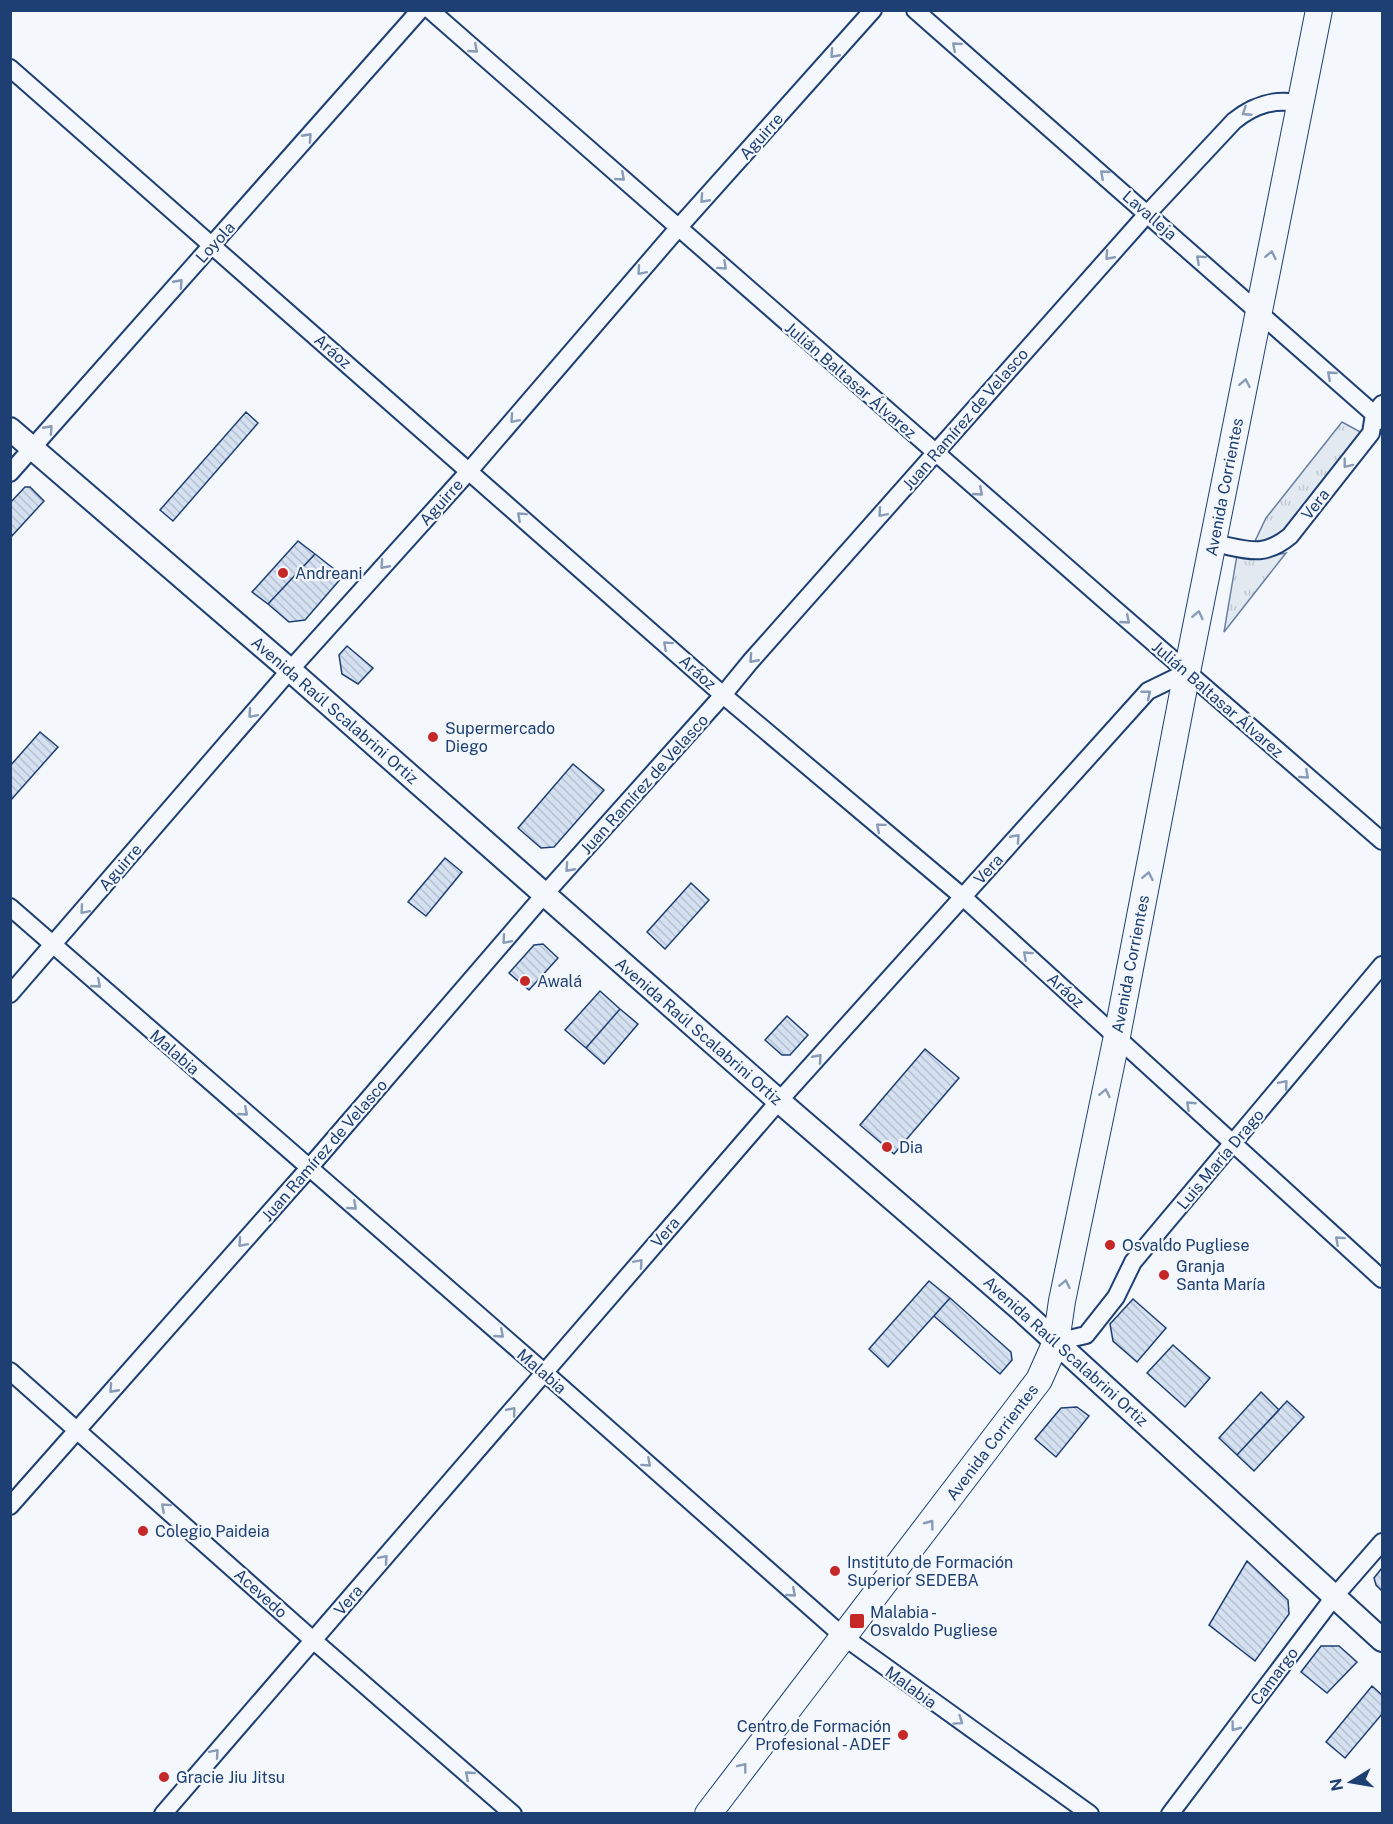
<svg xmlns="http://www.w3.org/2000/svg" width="1393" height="1824" font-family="'Public Sans',sans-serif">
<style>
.park{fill:url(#park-tufts);stroke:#687fa3;stroke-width:1.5}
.building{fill:url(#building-back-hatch);stroke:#1d3f73;stroke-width:1.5}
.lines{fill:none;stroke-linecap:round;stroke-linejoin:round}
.street-casing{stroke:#1d3f73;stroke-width:20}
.secondary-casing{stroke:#1d3f73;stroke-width:26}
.primary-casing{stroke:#1d3f73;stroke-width:28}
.street{stroke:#f4f7fb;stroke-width:16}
.secondary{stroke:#f4f7fb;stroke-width:22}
.primary{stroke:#f4f7fb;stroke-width:26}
.oneway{stroke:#889bb7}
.poi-dot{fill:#c62828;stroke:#f4f7fb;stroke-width:2}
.labels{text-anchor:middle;stroke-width:4.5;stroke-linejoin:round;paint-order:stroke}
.street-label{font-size:16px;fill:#1d3f73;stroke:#f4f7fb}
.poi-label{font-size:16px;fill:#1d3f73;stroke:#f4f7fb;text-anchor:start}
</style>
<defs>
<pattern id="park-tufts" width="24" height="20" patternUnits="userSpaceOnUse" patternTransform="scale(1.5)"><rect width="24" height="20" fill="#e3e9f0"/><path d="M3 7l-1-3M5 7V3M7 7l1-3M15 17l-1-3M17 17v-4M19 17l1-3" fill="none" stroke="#c2c9d1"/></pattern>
<pattern id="building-back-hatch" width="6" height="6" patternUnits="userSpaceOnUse" patternTransform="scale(1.5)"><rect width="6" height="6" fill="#d5e0f0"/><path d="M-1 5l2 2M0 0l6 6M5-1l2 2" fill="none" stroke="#b6c1d1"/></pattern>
</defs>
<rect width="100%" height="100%" fill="#f4f7fb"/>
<path class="park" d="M1342 422 1364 434 1291 527 1266 542 1255 541 1266 518Z
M1286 553 1224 632 1237 555 1259 558Z"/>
<path class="building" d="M246 412 258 423 173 521 160 510Z
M25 487H30L44 501 10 538V503Z
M298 541 315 554 268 604 252 592Z
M315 554 343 576 305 620 289 622 268 604Z
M347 646 373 668 358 684 342 674 339 655Z
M40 732 58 747 10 801V766Z
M573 764 604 790 554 847 541 848 518 828Z
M445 858 462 872 426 916 408 902Z
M691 883 709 900 665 949 647 932Z
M543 944 558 958 529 990 509 973 534 945Z
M600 991 620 1009 586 1048 565 1030Z
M620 1009 638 1024 604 1064 586 1048Z
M787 1016 808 1035 790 1055H782L765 1040Z
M925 1049 959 1078 894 1154 860 1125Z
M929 1281 950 1298 888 1367 869 1349Z
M950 1298 1011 1352 1012 1360 1000 1374 934 1316Z
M1133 1299 1166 1328 1137 1362 1113 1341 1110 1324Z
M1173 1345 1210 1378 1185 1407 1147 1373Z
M1261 1392 1279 1410 1237 1455 1219 1438Z
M1287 1401 1304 1417 1254 1471 1237 1455Z
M1077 1407 1089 1416 1056 1457 1035 1439 1061 1408Z
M1247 1561 1288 1600 1289 1614 1255 1661 1209 1625Z
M1382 1568V1591L1376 1585 1374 1578Z
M1321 1646H1339L1357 1662 1327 1693 1301 1672Z
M1372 1686 1382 1695V1714L1345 1758 1326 1742Z"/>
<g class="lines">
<g class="street-casing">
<path id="street" d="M430 10C748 287 1063 566 1382 841
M915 10 1382 421
M10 68 723 695 963 897 1382 1279
M10 473 420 10
M1213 543C1246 549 1262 559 1290 536L1371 433 1374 414 1382 404
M10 907 544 1372 844 1637 1090 1814
M10 994 290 670 470 470 679 227 873 10
M1056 1342 1086 1335 1116 1297 1133 1262 1382 965
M10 1371 313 1640 513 1814
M10 1506 309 1168 544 895 723 695 750 662 1148 213 1234 121C1255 104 1276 98 1302 104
M163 1814 779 1101 1148 691 1187 672
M1170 1814 1334 1597 1382 1542"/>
</g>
<g class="secondary-casing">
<path id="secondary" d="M10 429 290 670 779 1101 1020 1309 1382 1640"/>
</g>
<g class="primary-casing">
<path id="primary" d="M708 1814 1039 1380 1056 1342 1062 1301 1117 1036 1187 672 1319 10"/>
</g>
<use href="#street" class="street"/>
<use href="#secondary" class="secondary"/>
<use href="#primary" class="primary"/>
</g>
<defs><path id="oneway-chevron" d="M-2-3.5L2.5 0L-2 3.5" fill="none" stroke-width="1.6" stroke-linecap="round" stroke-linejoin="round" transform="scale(1.5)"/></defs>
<g class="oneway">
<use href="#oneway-chevron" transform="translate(956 46) rotate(-139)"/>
<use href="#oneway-chevron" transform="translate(474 49) rotate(41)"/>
<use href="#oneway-chevron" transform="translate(834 54) rotate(132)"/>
<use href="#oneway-chevron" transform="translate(1246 112) rotate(147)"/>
<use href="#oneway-chevron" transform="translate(308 137) rotate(-48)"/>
<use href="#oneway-chevron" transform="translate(1104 174) rotate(-139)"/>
<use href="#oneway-chevron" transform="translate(621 177) rotate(41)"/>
<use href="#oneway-chevron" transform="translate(704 199) rotate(132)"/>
<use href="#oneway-chevron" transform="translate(1271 255) rotate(-78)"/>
<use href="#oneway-chevron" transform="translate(1109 256) rotate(132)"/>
<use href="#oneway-chevron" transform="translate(1200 259) rotate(-138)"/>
<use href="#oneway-chevron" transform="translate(723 266) rotate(42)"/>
<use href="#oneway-chevron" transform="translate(641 271) rotate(131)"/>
<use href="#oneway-chevron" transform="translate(179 283) rotate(-48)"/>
<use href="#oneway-chevron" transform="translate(1331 375) rotate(-139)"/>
<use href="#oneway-chevron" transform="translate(1245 383) rotate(-79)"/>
<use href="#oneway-chevron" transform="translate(514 419) rotate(131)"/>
<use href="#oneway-chevron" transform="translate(49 429) rotate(-48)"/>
<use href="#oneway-chevron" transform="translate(1347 464) rotate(128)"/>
<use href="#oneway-chevron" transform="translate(979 492) rotate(41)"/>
<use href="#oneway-chevron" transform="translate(882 513) rotate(131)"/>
<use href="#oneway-chevron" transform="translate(521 516) rotate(-138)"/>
<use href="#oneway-chevron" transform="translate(384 565) rotate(132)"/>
<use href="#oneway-chevron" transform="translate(1198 615) rotate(-78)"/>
<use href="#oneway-chevron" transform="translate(1126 620) rotate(41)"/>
<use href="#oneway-chevron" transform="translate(667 645) rotate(-138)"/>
<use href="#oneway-chevron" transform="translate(753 659) rotate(132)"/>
<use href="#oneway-chevron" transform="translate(1147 694) rotate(-39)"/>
<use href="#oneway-chevron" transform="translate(252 714) rotate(131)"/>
<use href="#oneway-chevron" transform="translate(1305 775) rotate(41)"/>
<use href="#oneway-chevron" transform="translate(880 827) rotate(-140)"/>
<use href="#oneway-chevron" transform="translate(1016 838) rotate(-48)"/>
<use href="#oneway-chevron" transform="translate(569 868) rotate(132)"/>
<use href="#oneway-chevron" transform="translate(1148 876) rotate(-79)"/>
<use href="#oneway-chevron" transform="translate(84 910) rotate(131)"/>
<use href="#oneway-chevron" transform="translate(506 940) rotate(131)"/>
<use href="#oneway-chevron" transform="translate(1027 955) rotate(-138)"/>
<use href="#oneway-chevron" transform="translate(97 984) rotate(41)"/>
<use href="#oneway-chevron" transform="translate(818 1058) rotate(-48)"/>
<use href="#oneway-chevron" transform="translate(1284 1084) rotate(-50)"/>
<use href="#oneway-chevron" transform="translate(1105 1093) rotate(-78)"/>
<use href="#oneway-chevron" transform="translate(1190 1105) rotate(-137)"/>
<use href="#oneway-chevron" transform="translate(244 1112) rotate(41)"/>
<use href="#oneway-chevron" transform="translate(353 1206) rotate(41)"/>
<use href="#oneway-chevron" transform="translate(1339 1240) rotate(-138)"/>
<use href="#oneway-chevron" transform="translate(242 1243) rotate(131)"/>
<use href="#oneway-chevron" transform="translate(639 1263) rotate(-49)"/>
<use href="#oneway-chevron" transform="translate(1065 1284) rotate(-78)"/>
<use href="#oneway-chevron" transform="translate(500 1334) rotate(41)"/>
<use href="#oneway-chevron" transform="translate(113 1389) rotate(132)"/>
<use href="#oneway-chevron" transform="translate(512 1411) rotate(-50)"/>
<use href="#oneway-chevron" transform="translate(647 1463) rotate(42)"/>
<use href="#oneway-chevron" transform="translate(165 1507) rotate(-138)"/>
<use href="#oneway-chevron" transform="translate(930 1524) rotate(-53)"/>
<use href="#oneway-chevron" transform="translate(384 1559) rotate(-49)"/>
<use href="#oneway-chevron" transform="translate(792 1593) rotate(41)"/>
<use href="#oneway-chevron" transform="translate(959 1721) rotate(35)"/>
<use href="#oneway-chevron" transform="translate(1235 1727) rotate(127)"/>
<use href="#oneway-chevron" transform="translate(215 1753) rotate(-49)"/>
<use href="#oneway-chevron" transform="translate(743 1767) rotate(-52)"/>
<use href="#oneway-chevron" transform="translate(469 1775) rotate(-139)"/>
</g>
<g class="poi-dot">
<circle cx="283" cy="573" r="6"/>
<circle cx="433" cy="737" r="6"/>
<circle cx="525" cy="981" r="6"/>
<circle cx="887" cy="1147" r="6"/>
<circle cx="1110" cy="1245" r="6"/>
<circle cx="1164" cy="1275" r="6"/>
<circle cx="143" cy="1531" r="6"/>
<circle cx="835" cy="1571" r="6"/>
<rect x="849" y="1613" width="16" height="16" rx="3"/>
<circle cx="903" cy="1735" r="6"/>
<circle cx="164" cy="1777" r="6"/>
</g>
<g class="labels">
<g class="street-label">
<text transform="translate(761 136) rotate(-48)" y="6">Aguirre</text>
<text transform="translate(1150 215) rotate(41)" y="6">Lavalleja</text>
<text transform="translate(215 242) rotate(-48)" y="6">Loyola</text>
<text transform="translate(333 351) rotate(41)" y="6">Aráoz</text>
<text transform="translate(851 380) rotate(41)" y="6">Julián Baltasar Álvarez</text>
<text transform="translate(965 419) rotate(-49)" y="6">Juan Ramírez de Velasco</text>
<text transform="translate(1224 487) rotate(-79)" y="6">Avenida Corrientes</text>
<text transform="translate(441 502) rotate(-48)" y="6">Aguirre</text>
<text transform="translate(1315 504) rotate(-52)" y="6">Vera</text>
<text transform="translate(698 672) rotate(42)" y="6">Aráoz</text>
<text transform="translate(1218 699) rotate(41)" y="6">Julián Baltasar Álvarez</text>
<text transform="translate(335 710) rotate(41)" y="6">Avenida Raúl Scalabrini Ortiz</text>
<text transform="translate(644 784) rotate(-48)" y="6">Juan Ramírez de Velasco</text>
<text transform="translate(120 867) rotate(-49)" y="6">Aguirre</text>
<text transform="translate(988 869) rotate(-48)" y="6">Vera</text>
<text transform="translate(1130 964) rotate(-79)" y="6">Avenida Corrientes</text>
<text transform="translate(1066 990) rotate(42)" y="6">Aráoz</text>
<text transform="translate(699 1031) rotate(41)" y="6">Avenida Raúl Scalabrini Ortiz</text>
<text transform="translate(175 1052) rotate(41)" y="6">Malabia</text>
<text transform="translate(324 1150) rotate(-49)" y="6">Juan Ramírez de Velasco</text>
<text transform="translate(1220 1159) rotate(-50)" y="6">Luis María Drago</text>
<text transform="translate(665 1232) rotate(-49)" y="6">Vera</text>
<text transform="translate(1066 1351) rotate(42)" y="6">Avenida Raúl Scalabrini Ortiz</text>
<text transform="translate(542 1371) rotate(41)" y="6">Malabia</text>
<text transform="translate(992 1442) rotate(-53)" y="6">Avenida Corrientes</text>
<text transform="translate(261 1593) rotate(42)" y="6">Acevedo</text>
<text transform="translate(348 1600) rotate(-49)" y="6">Vera</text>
<text transform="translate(1274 1676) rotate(-53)" y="6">Camargo</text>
<text transform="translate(911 1687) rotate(36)" y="6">Malabia</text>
</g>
<g class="poi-label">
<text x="295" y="579">Andreani</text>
<text x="445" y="734">Supermercado<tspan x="445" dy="18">Diego</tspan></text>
<text x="537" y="987">Awalá</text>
<text x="899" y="1153">Dia</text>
<text x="1122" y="1251">Osvaldo Pugliese</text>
<text x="1176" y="1272">Granja<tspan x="1176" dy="18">Santa María</tspan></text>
<text x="155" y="1537">Colegio Paideia</text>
<text x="847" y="1568">Instituto de Formación<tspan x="847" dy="18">Superior SEDEBA</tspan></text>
<text x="870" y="1618">Malabia -<tspan x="870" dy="18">Osvaldo Pugliese</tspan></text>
<text x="891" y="1732" text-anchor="end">Centro de Formación<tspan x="891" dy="18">Profesional - ADEF</tspan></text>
<text x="176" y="1783">Gracie Jiu Jitsu</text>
</g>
</g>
<rect width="1393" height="1824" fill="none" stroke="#1d3f73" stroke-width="24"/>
<g transform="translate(1351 1782) rotate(259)" stroke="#f4f7fb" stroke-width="4.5" paint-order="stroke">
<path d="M0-4.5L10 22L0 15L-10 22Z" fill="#1d3f73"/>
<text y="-9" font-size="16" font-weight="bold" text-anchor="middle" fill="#1d3f73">N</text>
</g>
</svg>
